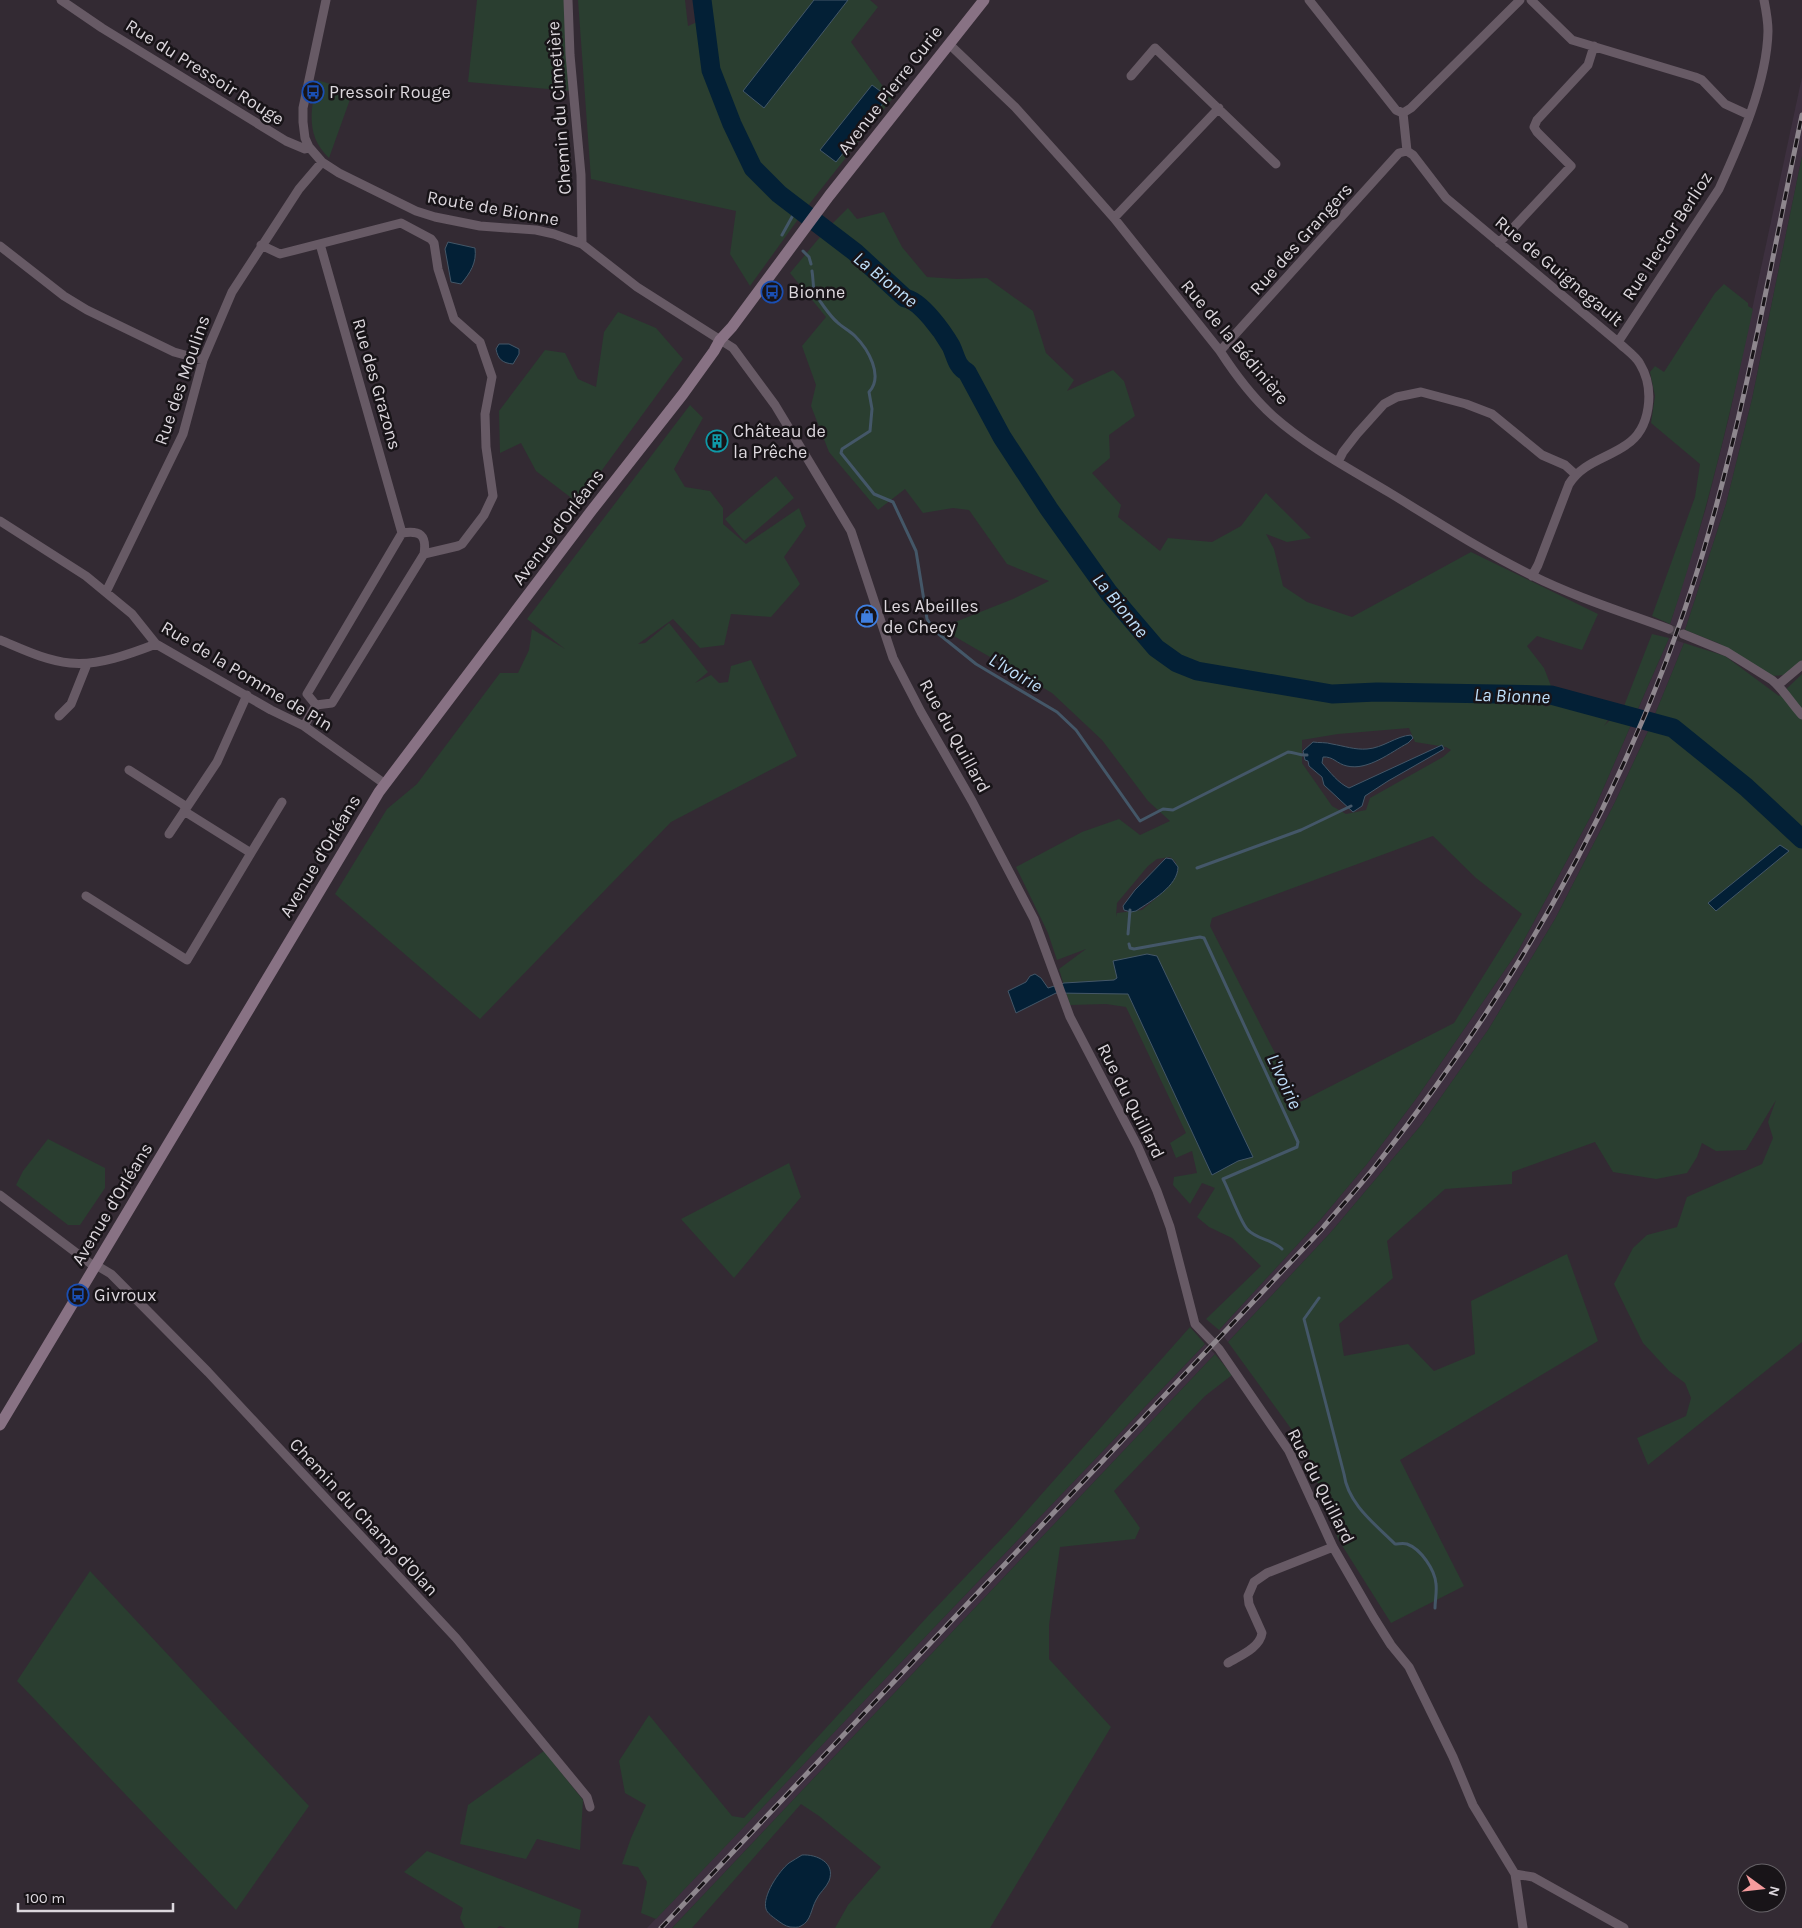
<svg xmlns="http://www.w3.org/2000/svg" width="1802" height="1928" font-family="Karla,sans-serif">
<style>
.built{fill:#3d303f}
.green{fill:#2a3e30;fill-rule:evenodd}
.water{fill:#032036;stroke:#445768}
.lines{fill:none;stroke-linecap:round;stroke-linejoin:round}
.stream{stroke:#445768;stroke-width:3}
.river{stroke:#032036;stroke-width:19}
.street-tunnel{stroke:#4c444c;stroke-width:9;stroke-dasharray:9 4.5;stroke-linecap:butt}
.street{stroke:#675a65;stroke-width:9}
.secondary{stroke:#887284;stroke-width:11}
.rail-casing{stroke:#8e878e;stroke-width:5}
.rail{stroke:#181418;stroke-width:3;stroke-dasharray:9;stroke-linecap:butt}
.labels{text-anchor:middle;stroke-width:5;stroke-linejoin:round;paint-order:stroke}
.street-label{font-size:18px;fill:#dcd7dd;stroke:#181418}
.poi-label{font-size:18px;fill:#dcd7dd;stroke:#181418;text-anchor:start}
.water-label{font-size:19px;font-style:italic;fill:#bedef9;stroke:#181418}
</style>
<rect width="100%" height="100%" fill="#332a33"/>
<path class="built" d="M1802 77V156L1752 399 1726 504 1685 630 1670 624 1706 508 1729 417Z
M1669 638 1684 643 1649 729 1615 802 1555 919 1488 1030 1422 1124 1331 1232 1228 1342 1219 1330 1321 1219 1367 1164 1416 1099 1518 951 1593 812Z
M1205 1344 1215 1354 672 1928H647Z"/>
<path class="green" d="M477 0H565L571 91 468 82Z
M578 0H685L688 26 711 16V0H870L878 7 851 42 892 99 807 207 750 286 730 254 736 211 591 179Z
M317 80 353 91 329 158C305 135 311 110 317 80Z
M1802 156V662L1784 675 1772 676 1718 643 1685 630 1726 504 1752 399Z
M848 208 857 219 884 212 902 247 927 277 957 279 987 278 1033 311 1046 353 1074 380 1067 391 1113 370 1124 381 1135 416 1109 435 1110 458 1092 473 1121 505 1118 517 1160 551 1168 538 1212 542 1241 526 1266 493 1311 538 1287 542 1266 534 1274 549 1283 586 1307 602 1352 617 1471 552 1598 614 1582 650 1537 636 1527 646 1544 668 1553 691 1545 707 1564 701 1613 713 1604 726 1624 706 1652 634 1669 638 1593 812 1518 951 1416 1099 1367 1164 1321 1219 1219 1330 1206 1319 1261 1266 1232 1238 1209 1227 1197 1217 1215 1188 1202 1183 1190 1204 1173 1185 1174 1177 1197 1173 1192 1151 1176 1158 1170 1143 1186 1133 1126 1007 1106 1004 1070 1005 1059 969 1086 949 1057 960 1048 933 1016 867 1082 832 1119 819 1140 835 1170 821 1148 801 1102 740 1052 693 940 628 1013 599 1049 581 1007 564 969 510 953 508 923 513 905 489 878 510 829 452 811 406 816 385 802 346 826 317 790 273 825 231ZM1409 728 1415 742 1446 747 1451 750 1443 757 1370 798 1366 810 1346 814 1332 806 1302 763V740L1338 734ZM1433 836 1476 878 1522 914 1454 1023 1300 1102 1210 926 1212 918ZM1170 857 1176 862 1160 895 1142 910 1117 913 1116 917 1117 903 1148 866 1157 859Z
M1724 284 1748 303V306L1753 309C1730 416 1705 521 1670 624L1652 616 1695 497 1700 464 1651 423 1655 396 1650 372 1655 366 1664 372 1715 293Z
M618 312 656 328 683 359 578 503 536 471 521 443 500 453 499 411 545 350 565 353 578 379 596 387 604 332Z
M690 405 703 418 674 469 685 487 710 491 723 508V524L746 544 799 508 806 526 784 557 800 584 771 617 731 614 724 645 700 648 673 619 638 644 645 643 669 623 708 672 695 683 711 675 719 683 728 682 731 666 751 660 797 756 671 822 480 1019 335 894 387 809 417 784 500 673H518L529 650 532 629 565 649 527 619Z
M776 476 794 498 744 541 725 519Z
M1684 643 1725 656 1779 696 1802 674V1342L1648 1465 1637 1438 1686 1416 1691 1398 1685 1383 1669 1371 1643 1343 1614 1284 1633 1248 1647 1235 1677 1227 1687 1197 1762 1164 1773 1138 1768 1122 1776 1100 1746 1150 1716 1151 1702 1143 1697 1157 1687 1173 1656 1179 1613 1172 1595 1142 1512 1172V1184L1445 1189 1387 1241 1393 1278 1339 1324 1344 1356 1408 1344 1434 1371 1475 1354 1471 1301 1567 1254 1598 1341 1400 1460 1464 1586 1391 1623 1338 1539 1305 1448 1228 1342 1331 1232 1422 1124 1488 1030 1555 919 1615 802 1649 729Z
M48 1139 105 1168V1188L80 1225H68L16 1185 23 1171Z
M789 1163 801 1197 734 1278 681 1219Z
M1190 1327 1205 1344 656 1919 641 1913 647 1882 638 1867 622 1864 631 1838 646 1805 625 1793 619 1761 649 1715 732 1816 744 1818 928 1616 1008 1532Z
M1215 1354 1232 1375 1205 1396 1114 1491 1140 1528 1135 1539 1060 1547 1049 1625V1659L1111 1727 990 1928H835L848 1905 881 1867 819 1816 801 1804 692 1928H672Z
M90 1571 309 1806 236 1910 17 1681Z
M544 1751 583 1800 580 1850 537 1839 526 1859 460 1844 468 1805Z
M427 1851 581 1910 578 1928H506L500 1926 497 1928H465L460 1918 463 1908 404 1872Z"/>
<path class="water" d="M814 0H848L764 108 743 91Z
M872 85 888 97 836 162 820 150Z
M448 242 475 248C477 263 470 273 461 284L451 282 445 249Z
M499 344H509L519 349V354L513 364C502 363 498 359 496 349Z
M1411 735 1413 738 1408 743C1391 752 1368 771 1347 766 1337 764 1333 756 1323 757L1322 763C1330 772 1338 783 1349 788L1442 745 1444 749 1388 781 1365 796 1362 806 1353 812 1324 785 1322 777 1309 766 1308 761 1305 760 1303 751 1313 742C1319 743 1326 742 1332 744 1344 746 1355 750 1367 749 1383 748 1396 736 1411 735Z
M1780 845 1789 851 1716 911 1708 903Z
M1166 858 1172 859 1178 867C1178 886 1151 901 1136 911L1131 912 1124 910 1123 906 1135 890Z
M1147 954 1157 956 1253 1157 1238 1161 1212 1175 1128 994 1056 993 1016 1013 1008 991 1026 982 1030 976 1035 974 1041 978 1048 988 1064 983 1114 980 1117 978 1113 961Z
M802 1855C817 1854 836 1863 829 1881 826 1888 819 1893 816 1900 811 1909 811 1921 801 1926 798 1928 794 1927 790 1927 785 1926 781 1923 777 1920 773 1917 767 1913 766 1909 762 1896 779 1871 789 1863 793 1860 798 1858 802 1855Z"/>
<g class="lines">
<path class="stream" d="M782 235 797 208
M803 251 809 257 811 264
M812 271C813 277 813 284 814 290 816 297 831 317 837 322 842 327 850 331 855 336 868 349 884 376 869 392L872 409 870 431 842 449 841 453 874 494 893 502 916 551 927 619 935 631 976 664 1057 712 1076 730 1140 821 1163 809 1173 810 1288 752C1295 752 1300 756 1307 755
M1197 868 1301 830 1351 806
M1128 934 1130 910
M1129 944 1130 948 1134 949 1200 937 1204 938 1298 1142 1297 1147 1223 1179C1229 1190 1240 1221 1247 1229 1257 1240 1272 1239 1282 1249
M1319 1298 1304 1319 1344 1474C1348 1504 1375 1524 1395 1544 1399 1544 1403 1543 1407 1544 1421 1549 1435 1570 1436 1584 1437 1592 1435 1601 1435 1608"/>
<path class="river" d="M702 0 711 70 732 124 753 168 779 194 855 252 905 298C921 301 943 332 951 346 956 356 956 366 967 372L1002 437 1049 509 1109 593 1156 648 1177 663 1197 671 1332 694 1377 692 1551 695 1673 728 1746 787 1802 839"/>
<path class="street-tunnel" d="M1669 629 1683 634"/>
<path class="street" d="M61 0 102 28 286 141 305 149 309 147
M326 0 303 108V122L305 138 309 147 322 162 339 173 416 211 435 217 480 226 536 230 554 234 582 244 637 287 733 348 775 405 851 531 893 658 921 712 972 801 1034 919 1070 1017 1138 1147 1157 1191 1170 1227 1195 1324 1219 1349 1289 1451 1333 1547 1374 1618 1391 1645 1409 1667 1453 1757 1473 1805 1515 1874 1523 1928
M568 0 570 55 581 175 582 244
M1309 0 1396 110 1403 113 1407 151
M1531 0 1572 40 1695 77 1702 80 1725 104 1749 115
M949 44 1015 107 1069 167 1114 218 1220 351C1235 374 1253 398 1273 416 1308 447 1350 469 1390 493 1436 521 1482 551 1531 575 1575 597 1623 612 1669 629
M1131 76 1155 48 1276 164
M1403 113 1411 108 1520 0
M1407 151 1413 155 1446 198 1618 342C1625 349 1636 356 1640 364 1655 389 1651 429 1626 445 1606 459 1583 462 1569 484L1538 565 1532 576
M1114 218 1219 108
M1499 243 1571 166 1537 132 1534 127 1537 120 1588 65 1594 46
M261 245 280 254 401 223 431 239 434 243 438 269 454 319 480 342 492 377 485 414 486 447 493 496 484 515 462 544 458 546 424 554
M0 246 64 296 87 310 174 352 203 360
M1618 342 1719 189C1740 143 1767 82 1768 31 1768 21 1766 10 1764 0
M1220 351 1399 153 1407 151
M1338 462 1343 452 1357 434 1384 404 1397 397 1421 392 1466 404 1492 414 1542 455 1565 465 1575 474
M0 521 86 576 132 614 156 644 271 710 304 726 385 784
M106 592 183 434 203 360 232 292 299 189 322 162
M1683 634 1727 652 1772 680C1783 689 1792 704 1802 715
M0 640C22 649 46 661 70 663 98 666 130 654 156 644
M1778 685 1802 665
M316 705 307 694 402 533 320 244
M316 705 332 703 424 554C427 535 420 530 402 533
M59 716 71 704 87 664
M304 726 316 705
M129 770 187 807
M184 811 251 853 282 802
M169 834 217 762 247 695
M86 896 187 960 251 853
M0 1195 95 1267
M96 1265 111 1274 208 1372 456 1638 587 1797 590 1807
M1228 1663C1239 1656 1260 1648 1262 1633L1249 1604 1248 1596 1254 1582 1267 1573 1333 1547
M1515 1874 1533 1877 1624 1928"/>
<path class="secondary" d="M0 1425 379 792 592 510 683 394 714 351 720 340 732 327 829 196 984 0"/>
<g class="rail-casing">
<path id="rail" d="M661 1928 1321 1230C1341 1206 1362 1184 1381 1159 1523 979 1635 776 1702 556 1745 412 1771 263 1802 115"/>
</g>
<use href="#rail" class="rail"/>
</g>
<defs>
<g id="bus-ring" transform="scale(1.125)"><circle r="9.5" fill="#181418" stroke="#1a4fb4" stroke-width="1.5"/><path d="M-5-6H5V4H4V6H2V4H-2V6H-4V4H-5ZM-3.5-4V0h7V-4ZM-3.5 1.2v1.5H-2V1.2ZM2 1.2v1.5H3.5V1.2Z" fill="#1a4fb4"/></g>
<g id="building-ring" transform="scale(1.125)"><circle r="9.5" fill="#181418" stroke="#0f9aa8" stroke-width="1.5"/><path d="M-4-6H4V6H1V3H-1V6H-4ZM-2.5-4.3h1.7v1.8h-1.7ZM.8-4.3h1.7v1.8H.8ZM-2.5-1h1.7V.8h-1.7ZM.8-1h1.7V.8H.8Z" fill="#0f9aa8"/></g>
<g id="shop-ring" transform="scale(1.125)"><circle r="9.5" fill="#181418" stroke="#3f7fe0" stroke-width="1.5"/><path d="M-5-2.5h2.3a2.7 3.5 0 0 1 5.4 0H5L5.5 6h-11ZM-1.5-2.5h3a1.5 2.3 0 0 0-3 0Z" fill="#3f7fe0"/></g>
</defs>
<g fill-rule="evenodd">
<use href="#bus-ring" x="313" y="92"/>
<use href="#bus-ring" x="772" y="292"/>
<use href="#building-ring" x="717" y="441"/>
<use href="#shop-ring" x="867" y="616"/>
<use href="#bus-ring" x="78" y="1295"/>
</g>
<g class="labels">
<g class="street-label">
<text transform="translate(205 72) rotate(32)" y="6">Rue du Pressoir Rouge</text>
<text transform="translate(890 90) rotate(-52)" y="6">Avenue Pierre Curie</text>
<text transform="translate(559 108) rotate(-94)" y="6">Chemin du Cimetière</text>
<text transform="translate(493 208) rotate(10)" y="6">Route de Bionne</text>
<text transform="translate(1667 236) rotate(-57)" y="6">Rue Hector Berlioz</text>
<text transform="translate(1301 239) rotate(-48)" y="6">Rue des Grangers</text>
<text transform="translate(1559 271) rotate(40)" y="6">Rue de Guignegault</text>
<text transform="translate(1235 342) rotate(50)" y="6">Rue de la Bédinière</text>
<text transform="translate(182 380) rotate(-71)" y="6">Rue des Moulins</text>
<text transform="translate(377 384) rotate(74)" y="6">Rue des Grazons</text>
<text transform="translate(558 527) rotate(-53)" y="6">Avenue d'Orléans</text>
<text transform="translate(247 676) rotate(31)" y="6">Rue de la Pomme de Pin</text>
<text transform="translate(955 736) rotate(61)" y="6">Rue du Quillard</text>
<text transform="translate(320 856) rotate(-59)" y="6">Avenue d'Orléans</text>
<text transform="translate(1131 1101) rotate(63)" y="6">Rue du Quillard</text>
<text transform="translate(112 1204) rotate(-59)" y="6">Avenue d'Orléans</text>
<text transform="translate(1321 1486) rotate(63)" y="6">Rue du Quillard</text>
<text transform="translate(364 1517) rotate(47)" y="6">Chemin du Champ d'Olan</text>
</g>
<g class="poi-label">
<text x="329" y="98">Pressoir Rouge</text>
<text x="788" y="298">Bionne</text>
<text x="733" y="437">Château de<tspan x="733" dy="21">la Prêche</tspan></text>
<text x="883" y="612">Les Abeilles<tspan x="883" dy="21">de Checy</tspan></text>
<text x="94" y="1301">Givroux</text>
</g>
<g class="water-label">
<text transform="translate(886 279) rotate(39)" y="7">La Bionne</text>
<text transform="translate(1121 605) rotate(51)" y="7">La Bionne</text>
<text transform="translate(1016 672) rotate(31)" y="7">L'Ivoirie</text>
<text transform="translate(1512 695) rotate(2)" y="7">La Bionne</text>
<text transform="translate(1285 1081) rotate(65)" y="7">L'Ivoirie</text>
</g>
</g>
<g transform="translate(1762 1888) rotate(105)"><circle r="24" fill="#181418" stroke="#666267"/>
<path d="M0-4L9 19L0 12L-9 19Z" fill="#f59b9d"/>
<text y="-8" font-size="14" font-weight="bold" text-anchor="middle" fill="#dcd7dd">N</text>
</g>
<path d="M18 1903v8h155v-8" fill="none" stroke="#dcd7dd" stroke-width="2.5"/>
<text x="25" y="1903" font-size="15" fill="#dcd7dd" stroke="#181418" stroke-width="4" paint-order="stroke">100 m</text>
</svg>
